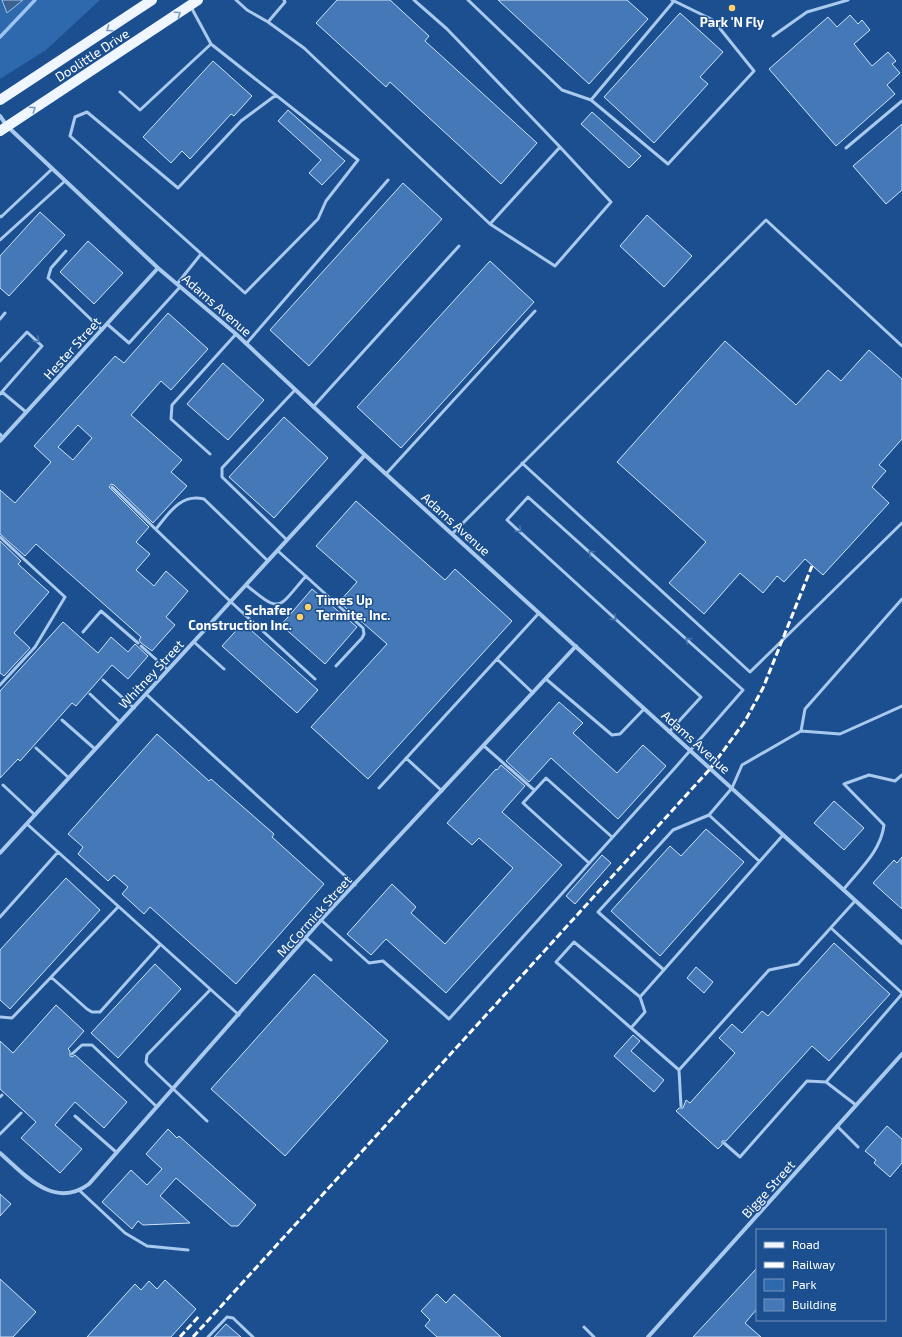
<svg xmlns="http://www.w3.org/2000/svg" width="902" height="1337" font-family="'Exo 2',sans-serif">
<style>
.green{fill:#2e69ad}
.water{fill:#3c6290;stroke:#9cc4f0}
.lines{fill:none;stroke-linecap:round;stroke-linejoin:round}
.stream{stroke:#9cc4f0;stroke-width:3.5}
.building{fill:#4478b7;stroke:#cfe3fa;fill-rule:evenodd}
.lane{stroke:#a9c9ee;stroke-width:3}
.street{stroke:#a9c9ee;stroke-width:4}
.primary{stroke:#f0f6ff;stroke-width:10}
.rail{stroke:#fff;stroke-width:3;stroke-dasharray:7 3;stroke-linecap:butt}
.oneway{stroke:#7b9ac1}
.oneway2{stroke:#4674ac}
.poi-dot{fill:#ffd166;stroke:#1b4f8f;stroke-width:1.5}
.labels{text-anchor:middle;stroke-width:3;stroke-linejoin:round;paint-order:stroke}
.poi-label{font-size:13px;font-weight:bold;fill:#fff;stroke:#1b4f8f}
.street-label{font-size:13px;fill:#fff;stroke:#1b4f8f}
</style>
<rect width="100%" height="100%" fill="#1b4f8f"/>
<path class="green" d="M0 0H100L46 50 0 79Z"/>
<path class="water" d="M2 0H23L7 13Z"/>
<g class="lines">
<path class="stream" d="M0 37 35 0"/>
</g>
<path class="building" d="M337 0H390L429 36 425 41 537 143 501 184 390 82 386 87 316 23Z
M498 0H627L648 19 589 84Z
M680 13 723 52 700 77 708 84 654 143 604 97Z
M850 15 858 24 862 20 870 30 854 44 872 66 888 52 896 61 892 64 900 73 887 85 895 94 836 146 769 69 828 17 837 27Z
M213 61 252 96 234 116 231 114 190 159 182 151 171 163 143 137Z
M288 110 345 161 322 185 309 173 321 160 278 121Z
M592 112 641 156 629 168 581 124Z
M902 124V190L886 204 853 166Z
M403 183 442 219 309 366 270 330Z
M40 212 65 235 9 296 0 288V256Z
M647 215 692 256 664 287 620 246Z
M88 241 123 273 94 304 60 272Z
M490 261 534 302 401 448 357 407Z
M168 313 208 349 171 390 161 381 131 415 182 460 171 472 187 486 153 523 114 485 111 484 109 487 149 527 136 542 150 554 136 570 154 586 166 571 188 591 166 617 175 625 152 651 141 643 139 640 141 637 36 544 25 556 0 534V490L15 503 51 462 34 446 115 356 124 363ZM78 425 92 438 73 460 58 447Z
M725 341 796 405 828 370 841 381 869 350 902 379V439L879 465 886 471 872 487 889 503 823 575 805 559 784 582 777 576 763 593 740 573 704 614 669 583 706 542 617 462Z
M223 363 264 400 228 440 187 404Z
M284 417 328 458 274 518 229 477Z
M356 501 445 580 455 569 512 621 368 779 311 727 387 644 339 602 357 582 316 546Z
M0 541 21 561 18 564 49 592 14 633 30 648 4 676 0 673Z
M312 589 357 627 325 664 281 625Z
M63 622 98 653 111 637 128 652 135 644 148 656 128 679 112 665 76 706 72 703 20 761 18 759 0 778V691Z
M243 623 318 690 297 713 222 646Z
M559 702 583 723 573 733 617 773 643 745 666 766 618 819 551 758 529 782 506 761Z
M157 734 209 781 211 779 274 834 272 837 324 884 236 984 150 907 144 914 122 894 128 887 114 875 108 881 78 854 83 847 68 834Z
M501 765 525 786 502 812 562 865 446 993 386 939 371 955 347 934 392 884 416 907 411 913 445 944 513 868 479 838 472 845 447 823 496 769 497 770Z
M834 801 864 828 844 850 814 823Z
M706 829 744 862 660 956 611 911 670 846 681 856Z
M602 855 611 863 575 904 566 896Z
M902 857V909L873 883 894 860 897 863Z
M66 878 100 910 10 1009 0 1000V950Z
M834 943 890 994 829 1061 812 1046 726 1141H722V1145L718 1149 676 1111 679 1108H683L686 1100 690 1103 735 1053 719 1038 732 1024 742 1033 762 1011 768 1016Z
M155 964 181 989 118 1058 91 1033Z
M696 967 713 982 704 993 687 978Z
M314 974 388 1041 285 1156 211 1089Z
M56 1005 84 1031 68 1049 70 1051V1056L72 1057 75 1055 127 1102 104 1128 75 1102 55 1125 82 1149 60 1173 21 1138 36 1122 0 1089V1041L13 1053Z
M633 1035 640 1041 631 1051 664 1080 654 1092 614 1056Z
M887 1126 902 1139V1163L890 1177 874 1163 876 1160 865 1151Z
M168 1129 177 1138 179 1136 256 1205 238 1226H231L176 1178 160 1196 190 1223 143 1225 138 1221 132 1229 102 1202 131 1170 147 1185 162 1169 146 1154Z
M0 1194 11 1204 0 1216Z
M757 1268V1309L745 1323 761 1337H693Z
M0 1279 36 1312 13 1337H0Z
M165 1280 196 1309 171 1337H87L135 1284 141 1290 149 1281 157 1289Z
M437 1294 446 1303 454 1294 501 1337H437L425 1326 430 1320 421 1311Z
M226 1324 241 1337H214Z"/>
<g class="lines">
<path class="lane" d="M236 0 247 10 268 22
M284 0 285 2 268 22 304 48 490 224 560 147 447 29 414 0
M468 0 562 90 591 100 668 164 754 71 713 20 672 0
M191 7 211 44 358 160 326 201 318 219 245 293 70 136 75 117 87 112 178 188 241 121 276 95
M773 36 807 12 848 0
M120 92 140 110 211 44
M591 100 674 1
M846 148 902 101
M0 216 1 217 52 169
M490 224 555 266 611 202 560 147
M0 240 65 181
M66 251 51 268 48 278 102 330
M177 284 201 254
M0 319 5 313
M107 324 129 343 180 287
M246 344 388 180
M0 361 27 332 42 346 0 394
M2 392 26 412
M313 407 459 246
M0 434 3 438
M210 454 171 419 172 405 236 334
M522 463 750 672 902 523
M386 474 535 311
M112 487 231 602 315 679
M156 529C169 513 181 493 204 499L268 561
M452 534 766 220 902 346
M0 537 65 597 35 647 0 685
M287 540 222 477V468L295 390
M278 551 363 628 364 634 362 638 336 666
M246 585C282 614 277 609 306 576
M83 632 101 611 138 643
M194 642 224 669
M141 646 168 670
M497 659 533 693
M546 679 612 735 620 734 644 709
M103 680 134 708
M90 694 120 722
M146 694 355 885
M62 720 95 749
M801 731 805 709 902 599
M484 746 534 790
M36 748 69 778
M406 758 442 791
M3 785 35 815
M379 788 539 613
M27 824 239 1015
M759 861 709 815 732 788 742 765 801 731 840 734 902 706
M589 863 523 803 546 778 612 837
M843 890C859 870 881 851 884 825L844 784 869 775 895 781 902 775
M0 917 58 852
M321 920 369 963 383 961 449 1019 674 769 743 690 528 497 507 520 701 697 669 732
M831 928 902 993
M306 938 331 960
M664 970 598 912 673 830 709 815
M51 977 87 1009 92 1012H100L160 945
M640 997 574 942 556 962 631 1028 645 1012 640 997 783 835
M0 1017 12 1018 118 907
M631 1028 679 1070 769 970 798 964 855 901
M72 1054 82 1045H92L156 1106
M679 1070 681 1106
M826 1082 856 1105
M0 1097 2 1095
M75 1116 116 1152
M207 1121 148 1065 146 1062 147 1055 210 990
M837 1126 858 1147
M0 1134 21 1113
M724 1143 740 1157 807 1081 826 1082 902 994
M80 1191 125 1233 147 1246 188 1250
M584 1327 594 1337
M208 1337 227 1317 233 1318 253 1337"/>
<path class="street" d="M0 116 7 126 158 268 236 334 365 455 902 943
M0 441 158 268
M0 853 365 455
M0 1153C25 1175 54 1210 89 1184L321 920 576 646
M648 1337 902 1054"/>
<path class="primary" d="M0 100 152 0
M0 131 198 0"/>
<path class="rail" d="M180 1337 200 1315
M193 1337 710 769 745 721 763 688 812 566"/>
</g>
<defs><path id="oneway-chevron" d="M-2-3.5L2.5 0L-2 3.5" fill="none" stroke-width="1.6" stroke-linecap="round" stroke-linejoin="round"/></defs>
<g class="oneway">
<use href="#oneway-chevron" transform="translate(178 14) rotate(-35)"/>
<use href="#oneway-chevron" transform="translate(109 29) rotate(146)"/>
<use href="#oneway-chevron" transform="translate(33 109) rotate(-34)"/>
</g>
<g class="oneway2">
<use href="#oneway-chevron" transform="translate(37 340) rotate(43)"/>
<use href="#oneway-chevron" transform="translate(519 530) rotate(42)"/>
<use href="#oneway-chevron" transform="translate(591 553) rotate(-138)"/>
<use href="#oneway-chevron" transform="translate(614 618) rotate(42)"/>
<use href="#oneway-chevron" transform="translate(688 640) rotate(-138)"/>
</g>
<g class="poi-dot">
<circle cx="732" cy="8" r="4"/>
<circle cx="308" cy="607" r="4"/>
<circle cx="300" cy="617" r="4"/>
</g>
<g class="labels">
<g class="poi-label">
<text x="732" y="27">Park 'N Fly</text>
<text x="316" y="605" text-anchor="start">Times Up<tspan x="316" dy="15">Termite, Inc.</tspan></text>
<text x="292" y="615" text-anchor="end">Schafer<tspan x="292" dy="15">Construction Inc.</tspan></text>
</g>
<g class="street-label">
<text transform="translate(92 55) rotate(-33)" y="5">Doolittle Drive</text>
<text transform="translate(217 305) rotate(41)" y="5">Adams Avenue</text>
<text transform="translate(72 348) rotate(-48)" y="5">Hester Street</text>
<text transform="translate(456 524) rotate(42)" y="5">Adams Avenue</text>
<text transform="translate(151 674) rotate(-47)" y="5">Whitney Street</text>
<text transform="translate(696 742) rotate(42)" y="5">Adams Avenue</text>
<text transform="translate(314 916) rotate(-48)" y="5">McCormick Street</text>
<text transform="translate(768 1189) rotate(-48)" y="5">Bigge Street</text>
</g>
</g>
<rect x="756" y="1229" width="130" height="92" fill="#1b4f8f" stroke="#7695bc"/>
<rect x="764" y="1242" width="20" height="6" fill="#f0f6ff" stroke="#7695bc"/>
<text x="792" y="1249" font-size="12" fill="#ffffff">Road</text>
<rect x="764" y="1262" width="20" height="6" fill="#ffffff" stroke="#7695bc"/>
<text x="792" y="1269" font-size="12" fill="#ffffff">Railway</text>
<rect x="764" y="1279" width="20" height="12" fill="#2e69ad" stroke="#7695bc"/>
<text x="792" y="1289" font-size="12" fill="#ffffff">Park</text>
<rect x="764" y="1299" width="20" height="12" fill="#4478b7" stroke="#7695bc"/>
<text x="792" y="1309" font-size="12" fill="#ffffff">Building</text>
</svg>
